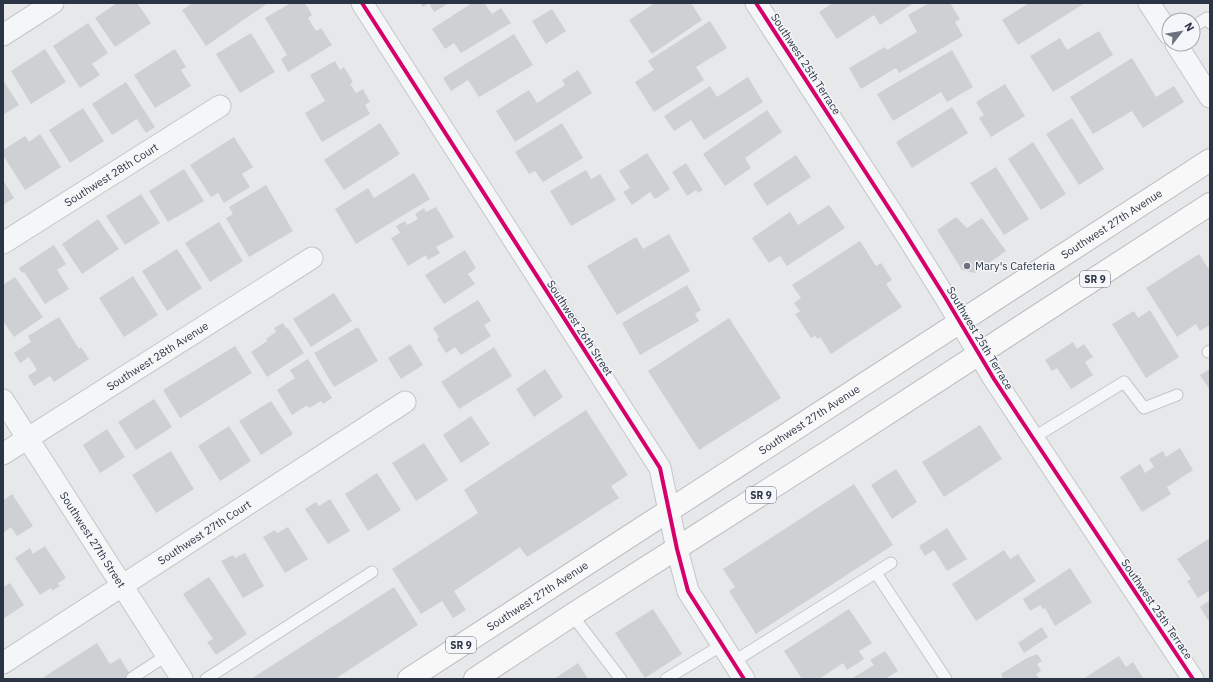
<svg xmlns="http://www.w3.org/2000/svg" width="1213" height="682" font-family="'IBM Plex Sans',sans-serif">
<style>
.building{fill:#ced0d3}
.lines{fill:none;stroke-linecap:round;stroke-linejoin:round}
.service-casing{stroke:#c4c6c8;stroke-width:13}
.minor-casing{stroke:#c4c6c8;stroke-width:23}
.trunk-casing{stroke:#b8bbbf;stroke-width:24}
.service{stroke:#f5f6f7;stroke-width:11}
.minor{stroke:#f5f6f7;stroke-width:21}
.trunk{stroke:#f8f8f8;stroke-width:22}
.cycleway-casing{stroke:#f4f6f9;stroke-width:6}
.cycleway{stroke:#d6006c;stroke-width:4}
.poi-dot{fill:#6c737f;stroke:#f4f6f9;stroke-width:1.5}
.labels{text-anchor:middle;stroke-width:3;stroke-linejoin:round;paint-order:stroke}
.shield{fill:#f4f6f9;stroke:#676e7b;stroke-width:1}
.shield-label{font-size:10px;font-weight:bold;fill:#2b3445}
.street-label{font-size:11px;fill:#2b3445;stroke:#f4f6f9}
.poi-label{font-size:11px;fill:#2b3445;stroke:#f4f6f9;text-anchor:start}
</style>
<rect width="100%" height="100%" fill="#e6e8ea"/>
<path class="building" d="M117 3H137L151 23 115 47 95 18Z
M193 3H268L206 46 182 10Z
M291 3H305L312 15 308 18 316 31 321 28 332 45 288 72 281 59 287 55 265 18Z
M420 3H449L434 12 429 3 423 7Z
M472 3H484L492 14 501 8 511 23 461 53 454 43 445 49 432 29Z
M655 3H691L702 20 652 54 629 20Z
M833 3H914L880 25 874 15 837 39 819 12Z
M929 3H950L960 19 955 22 963 36 899 73 896 68 861 89 849 68 885 47 887 50 917 32 908 15Z
M1029 3H1085L1018 45 1002 20Z
M552 9 566 31 546 44 532 21Z
M710 21 727 48 696 67 704 80 654 112 635 82 654 70 648 61Z
M88 23 108 53 92 64 100 75 80 88 53 46Z
M1099 31 1113 55 1053 92 1030 56 1060 38 1067 50Z
M251 33 275 72 240 93 216 54Z
M514 34 533 65 479 97 468 80 451 91 443 78Z
M45 49 66 82 31 104 11 71Z
M175 49 186 67 181 70 191 86 155 108 134 75Z
M952 50 973 87 947 102 941 92 893 121 877 94Z
M1132 58 1156 97 1174 86 1184 102 1143 128 1132 111 1093 134 1070 97Z
M335 61 340 70 344 67 353 82 350 84 356 93 363 89 370 102 365 105 370 114 322 142 305 113 325 101 310 75Z
M578 70 592 93 515 142 496 111 529 90 537 103 565 85 562 80Z
M748 77 763 102 704 140 691 120 674 131 664 116 710 86 717 97Z
M3 80 19 105 3 115Z
M126 82 155 127 146 133 137 119 112 135 92 104Z
M1005 84 1025 116 991 137 979 118 984 115 976 102Z
M952 107 968 133 912 168 896 142Z
M83 108 104 141 70 163 49 130Z
M767 110 782 132 745 158 751 168 725 186 703 154Z
M1072 118 1104 169 1079 185 1046 134Z
M380 123 400 154 344 190 324 160Z
M562 123 583 158 543 182 535 171 529 174 515 152Z
M40 134 61 167 25 190 3 155V150L25 136 29 142Z
M234 137 253 167 242 174 250 187 224 203 218 193 211 197 190 165Z
M1033 142 1066 194 1041 210 1008 159Z
M647 153 670 189 655 199 650 192 632 205 623 192 630 188 619 171Z
M796 155 811 177 767 206 753 184Z
M686 163 703 190 698 193 696 190 687 196 672 172Z
M996 167 1029 219 1004 235 970 183Z
M184 169 204 201 168 222 149 191Z
M586 170 591 179 600 174 616 200 571 226 550 191Z
M414 173 430 199 356 244 335 209 368 188 374 198Z
M3 180 14 198 3 205Z
M266 185 293 231 249 257 226 218 233 214 229 207Z
M141 194 160 223 125 245 106 216Z
M829 205 845 228 787 266 780 256 769 263 752 238 790 212 798 225Z
M436 207 454 237 436 247 440 253 428 260 426 255 408 266 391 238 400 233 396 226 405 221 407 225 418 219 415 214 424 208 426 212Z
M956 217 967 228 982 218 1006 251 975 273 962 270 937 230Z
M98 219 119 249 82 274 62 244Z
M219 222 243 261 210 282 185 243Z
M669 234 690 271 617 315 587 266 636 237 643 249Z
M860 241 876 266 881 263 892 280 886 284 902 307 831 354 820 337 818 339 815 336 811 338 795 314 800 311 794 303 801 298 792 285Z
M54 245 66 264 57 270 69 289 45 304 24 272 22 273 19 268Z
M177 249 202 288 167 311 142 271Z
M465 250 476 268 468 274 475 284 444 304 425 275Z
M1199 254 1210 271V325L1200 331 1196 324 1177 337 1146 288Z
M133 276 158 315 124 337 99 298Z
M15 277 43 317 14 337 3 321V285Z
M687 285 701 310 695 314 699 321 640 355 622 323Z
M334 293 352 321 311 347 293 319Z
M478 300 491 321 484 325 491 336 461 355 455 347 446 353 437 339 439 337 433 328Z
M1150 310 1179 357 1146 378 1112 324 1134 311 1138 318Z
M59 317 79 349 81 347 89 359 54 382 50 376 34 386 28 376 37 370 29 357 20 363 14 353 31 342 28 336Z
M729 318 781 398 699 450 648 371Z
M283 323 287 329 288 328 304 353 267 377 251 352 267 341 266 339 276 332 274 328Z
M358 327 378 361 334 387 314 353Z
M1073 342 1077 349 1084 344 1093 357 1085 362 1093 375 1071 389 1057 368 1052 371 1045 360Z
M410 344 423 365 401 379 388 358Z
M235 346 252 373 180 418 163 390Z
M494 347 512 376 459 409 441 382Z
M308 359 332 398 323 404 321 401 309 408 307 405 292 415 277 390 295 378 290 370Z
M545 369 563 397 534 417 516 389Z
M1210 369V390L1200 375Z
M154 399 172 427 136 450 118 422Z
M271 401 293 434 261 455 239 421Z
M586 410 628 475 611 486 619 498 527 557 520 547 454 591 466 610 453 618 442 601 421 614 392 569 478 513 464 490Z
M471 416 490 444 461 463 443 435Z
M980 425 1002 459 944 497 922 462Z
M229 426 251 461 220 481 198 446Z
M107 429 125 457 100 473 83 445Z
M424 443 448 480 416 501 392 463Z
M1180 448 1193 470 1167 487 1171 494 1142 512 1120 477 1140 464 1145 473 1154 467 1149 459 1163 451 1166 457Z
M171 451 194 489 156 513 132 475Z
M896 469 917 502 892 519 871 485Z
M377 473 401 510 368 531 345 494Z
M854 484 893 545 756 634 729 591 735 587 723 569Z
M12 494 33 526 17 536 11 527 3 533V498L4 500Z
M330 499 350 531 328 544 305 509 316 502 319 506Z
M288 527 308 559 285 573 263 537 275 530 277 533Z
M947 528 967 559 947 571 934 550 925 556 919 546Z
M1210 538V590L1198 598 1187 581 1191 579 1177 559Z
M45 546 66 578 58 583 60 586 52 591 51 588 40 595 15 558 30 548 33 554Z
M1004 550 1010 559 1018 554 1036 581 976 621 952 584Z
M245 553 264 586 243 598 221 561 233 555 235 558Z
M1070 568 1092 602 1055 626 1045 608 1043 609 1040 605 1030 611 1023 599Z
M209 577 247 634 216 655 207 642 213 639 183 594Z
M10 583 24 605 3 619V587Z
M394 587 418 625 335 679H251Z
M1210 600V623L1200 607Z
M653 609 682 654 645 678 615 633Z
M849 609 872 643 859 651 864 659 847 670 843 663 819 679H802L784 651Z
M1042 627 1048 637 1024 653 1018 643Z
M97 643 110 664 120 658 133 679H41Z
M885 651 898 671 885 679H851L874 665 870 660Z
M1037 654 1042 661 1037 664 1041 671 1036 674 1040 679H1001L1003 678 1001 674 1027 658Z
M1119 656 1126 667 1133 662 1143 678 1083 679Z
M578 663 588 679H554Z"/>
<g class="lines">
<g class="service-casing">
<path id="service" d="M1193 27 1207 18 1210 23
M1208 352 1210 351
M1033 438 1124 382 1144 408 1177 395
M876 573 946 679
M572 615 621 679
M733 662 891 563
M132 678 167 655
M206 679 372 572
M666 679 722 645"/>
</g>
<g class="minor-casing">
<g id="minor">
<path d="M362 3 660 468 677 549 688 591 744 679"/>
<path d="M756 3 905 233 945 297 994 379 1033 438 1193 679"/>
<path d="M1149 3 1169 34"/>
<path d="M3 35 53 3"/>
<path d="M1176 44 1210 97"/>
<path id="s1" d="M3 243 220 106"/>
<path id="s2" d="M3 400 182 679"/>
<path id="s3" d="M3 454 312 258"/>
<path id="s4" d="M3 663 405 402"/>
</g>
</g>
<g class="trunk-casing">
<g id="trunk">
<path id="s5" d="M409 679 1210 160"/>
<path d="M475 679 572 615 834 448 1210 204"/>
</g>
</g>
<use href="#service" class="service"/>
<use href="#minor" class="minor"/>
<use href="#trunk" class="trunk"/>
<g class="cycleway-casing">
<path id="cycleway" d="M362 3 660 468 677 549 688 591 744 679
M756 3 905 233 945 297 994 379 1033 438 1193 679"/>
</g>
<use href="#cycleway" class="cycleway"/>
</g>
<circle class="poi-dot" cx="967" cy="266" r="4"/>
<g class="labels">
<g class="shield">
<rect x="1080" y="271" width="30" height="16" rx="3"/>
<rect x="746" y="487" width="30" height="16" rx="3"/>
<rect x="446" y="637" width="30" height="16" rx="3"/>
</g>
<g class="shield-label">
<text x="1095" y="283">SR 9</text>
<text x="761" y="499">SR 9</text>
<text x="461" y="649">SR 9</text>
</g>
<g class="street-label">
<text transform="translate(806 64) rotate(57)" y="4">Southwest 25th Terrace</text>
<text dy="4" stroke="none"><textPath href="#s1" startOffset="128">Southwest 28th Court</textPath></text>
<text dy="4" stroke="none"><textPath href="#s5" startOffset="837">Southwest 27th Avenue</textPath></text>
<text transform="translate(580 328) rotate(57)" y="4">Southwest 26th Street</text>
<text transform="translate(980 338) rotate(59)" y="4">Southwest 25th Terrace</text>
<text dy="4" stroke="none"><textPath href="#s3" startOffset="183">Southwest 28th Avenue</textPath></text>
<text dy="4" stroke="none"><textPath href="#s5" startOffset="477">Southwest 27th Avenue</textPath></text>
<text dy="4" stroke="none"><textPath href="#s4" startOffset="240">Southwest 27th Court</textPath></text>
<text dy="4" stroke="none"><textPath href="#s2" startOffset="166">Southwest 27th Street</textPath></text>
<text dy="4" stroke="none"><textPath href="#s5" startOffset="153">Southwest 27th Avenue</textPath></text>
<text transform="translate(1157 609) rotate(56)" y="4">Southwest 25th Terrace</text>
</g>
<g class="poi-label">
<text x="975" y="270">Mary's Cafeteria</text>
</g>
</g>
<rect width="1213" height="682" fill="none" stroke="#2b3445" stroke-width="8"/>
<g transform="translate(1181 32) rotate(59)"><circle r="19" fill="#f4f6f9" stroke="#a4a8b1"/>
<path d="M0-3L7 15L0 10L-7 15Z" fill="#6c737f"/>
<text y="-6" font-size="11" font-weight="bold" text-anchor="middle" fill="#2b3445">N</text>
</g>
</svg>
